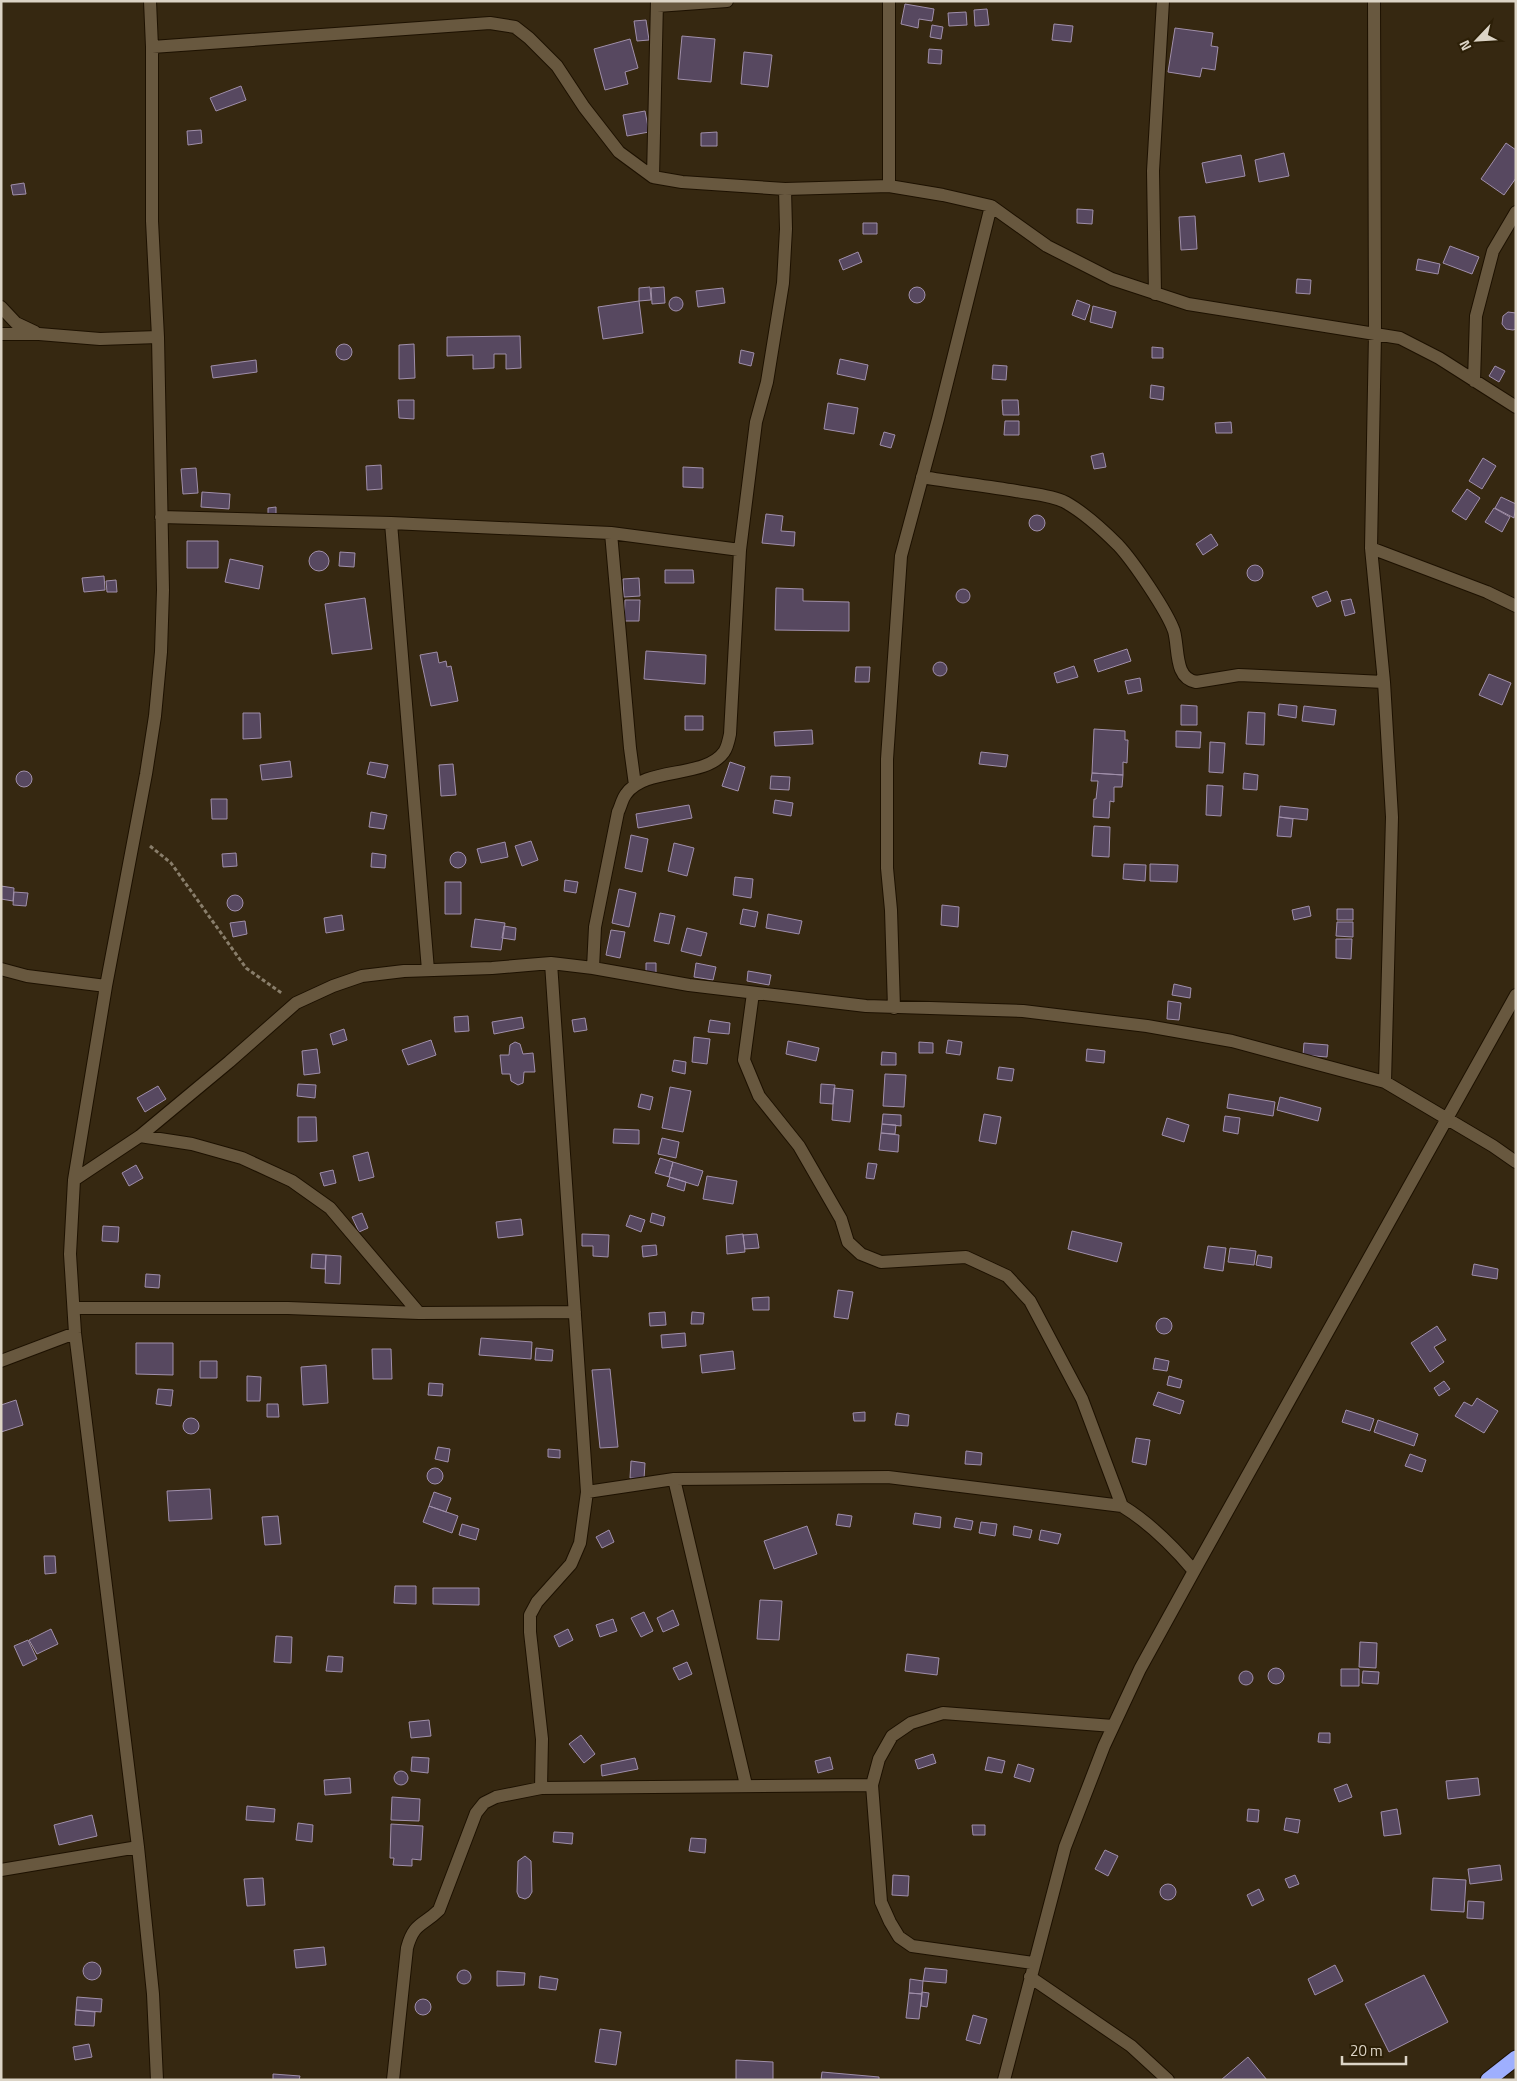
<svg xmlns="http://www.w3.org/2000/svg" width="1517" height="2081" font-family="'Titillium Web',sans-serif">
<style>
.building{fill:#574860;stroke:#a08faa}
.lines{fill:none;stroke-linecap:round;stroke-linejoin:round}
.minor-casing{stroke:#1d1100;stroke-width:14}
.highway-casing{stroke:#1d1100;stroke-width:17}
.path{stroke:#897e6b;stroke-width:3;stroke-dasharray:4 2.5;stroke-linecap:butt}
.minor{stroke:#68583f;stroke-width:12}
.highway{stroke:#9eaffe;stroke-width:15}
</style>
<rect width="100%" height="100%" fill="#362811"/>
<path class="building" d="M905 4 934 9 932 21 919 19 918 28 901 24Z
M987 9 989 25 975 26 974 10Z
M966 12 967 25 949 26 948 13Z
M646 20 649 40 637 41 634 21Z
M1054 24 1073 26 1071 42 1052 40Z
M932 25 943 27 941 39 930 37Z
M1175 28 1213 33 1211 46 1218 47 1215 70 1202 68 1200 77 1168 72Z
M682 36 715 39 711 82 678 79Z
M630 39 638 68 625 72 628 84 605 90 594 49Z
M929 49 942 50 941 64 928 63Z
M744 52 772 55 768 87 741 84Z
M241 86 246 100 216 111 210 98Z
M645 111 649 132 627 136 623 115Z
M201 130 202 143 188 145 187 131Z
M717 132V146H701V133Z
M1506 143 1516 150V178L1504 195 1481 179Z
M1284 153 1289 176 1259 182 1255 160Z
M1241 155 1245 176 1206 183 1202 163Z
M24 183 26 194 13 195 11 185Z
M1077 209 1093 210 1092 224 1077 223Z
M1195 216 1197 249 1181 250 1179 217Z
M863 223H877V234H863Z
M1450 246 1479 257 1472 274 1443 263Z
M858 252 862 262 843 270 839 260Z
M1418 259 1440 264 1438 274 1416 270Z
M1297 279 1311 280 1310 294 1296 293Z
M909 295a8 8 0 1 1 16 0a8 8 0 1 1-16 0Z
M650 287 651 300 639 301V288Z
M664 287 665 303 652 304 651 288Z
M723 288 725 303 698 307 696 291Z
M669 304a7 7 0 1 1 14 0a7 7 0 1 1-14 0Z
M1077 300 1090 305 1085 320 1072 315Z
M639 301 643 333 603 339 598 307Z
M1093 306 1116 312 1112 328 1090 322Z
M1508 312 1516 313V329L1513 330 1506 329 1502 324 1503 316Z
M520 336 521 368 506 369V354H494V368L473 369V355L447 356V337Z
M336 352a8 8 0 1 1 16 0a8 8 0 1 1-16 0Z
M414 344 415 378 399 379V345Z
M1152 347 1163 348V358H1152Z
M741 350 754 353 751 366 739 363Z
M840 359 868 365 865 380 837 374Z
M256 360 257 372 213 378 211 366Z
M993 365 1007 366 1006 380 992 379Z
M1495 366 1505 371 1499 382 1489 376Z
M1151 385 1164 387 1163 400 1150 398Z
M398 400H414V419L399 418Z
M1002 400H1018L1019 415H1003Z
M828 403 858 408 854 434 824 429Z
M1005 421H1019V435H1004Z
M1231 422 1232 433H1216L1215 423Z
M884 432 895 435 891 448 880 445Z
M1103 453 1106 467 1094 469 1091 456Z
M1483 458 1496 466 1482 489 1469 481Z
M381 465 382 489 367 490 366 466Z
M683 467 703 468V488L683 487Z
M196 468 198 493 183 494 181 469Z
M1467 489 1480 498 1466 520 1452 511Z
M202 492 230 494 229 509 201 507Z
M1501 497 1516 504 1514 518 1495 508Z
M276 507V516L268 517V508Z
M1494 508 1510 517 1502 532 1485 522Z
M766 514 783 516 781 531 795 532 794 546 762 543Z
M1029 523a8 8 0 1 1 16 0a8 8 0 1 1-16 0Z
M1211 534 1218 545 1203 555 1196 544Z
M187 541H218V568H187Z
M309 561a10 10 0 1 1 20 0a10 10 0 1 1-20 0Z
M340 552 355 553 354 567 339 566Z
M230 559 263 566 259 589 225 582Z
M1247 573a8 8 0 1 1 16 0a8 8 0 1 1-16 0Z
M665 570H693L694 583H665Z
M104 576 105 590 84 592 82 578Z
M639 578 640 596 624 597 623 579Z
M116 580 117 592H107L106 581Z
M776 588 803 589V601L849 602V631L775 630Z
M956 596a7 7 0 1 1 14 0a7 7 0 1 1-14 0Z
M1327 591 1331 601 1317 607 1312 597Z
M365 598 372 649 332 654 325 604Z
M1351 599 1355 613 1345 616 1341 601Z
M625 600H640L639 621H624Z
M1127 649 1131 661 1098 672 1094 660Z
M646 651 706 655 705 684 644 679Z
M437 652 439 663 446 661 447 667 451 666 458 701 431 706 420 655Z
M933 669a7 7 0 1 1 14 0a7 7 0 1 1-14 0Z
M1074 666 1078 677 1057 683 1054 673Z
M856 667H870L869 682H855Z
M1489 674 1511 683 1502 705 1479 695Z
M1140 678 1142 691 1128 694 1125 681Z
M1279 704 1297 706 1296 718 1278 715Z
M1181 705 1197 706V725H1181Z
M1304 706 1336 710 1334 725 1302 721Z
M1248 712 1265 713 1264 745 1246 744Z
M243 713H260L261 738 243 739Z
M685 716H703V730H685Z
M1094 729 1125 731V740H1128L1127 763 1123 762V775L1092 773Z
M812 730 813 744 775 746 774 732Z
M1176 731 1201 732 1200 748 1176 747Z
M1210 742 1225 743 1223 773 1209 772Z
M981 752 1008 755 1006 767 979 764Z
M290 761 292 777 262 780 260 765Z
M370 762 388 765 385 778 367 774Z
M730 762 745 767 738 791 722 786Z
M453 764 456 795 441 796 439 765Z
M16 779a8 8 0 1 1 16 0a8 8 0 1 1-16 0Z
M1092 773 1123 775 1122 787H1114V802L1110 801 1109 818 1093 817 1094 799H1096L1098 781H1091Z
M1244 773 1258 775 1257 790 1243 789Z
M771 776 790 777 789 790 770 789Z
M1207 785 1223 786 1221 816 1206 815Z
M211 799H227V819H212Z
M775 800 793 803 791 816 773 813Z
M689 805 692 818 638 828 636 814Z
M1280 806 1308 809 1307 820 1279 817Z
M371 812 387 815 384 829 369 827Z
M1279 817 1293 819 1291 837 1277 836Z
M1094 826 1110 827 1109 857 1092 856Z
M631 835 648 839 642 872 625 868Z
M531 841 538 860 522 866 515 846Z
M505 842 508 857 481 863 477 849Z
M674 843 694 848 687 876 668 871Z
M450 860a8 8 0 1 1 16 0a8 8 0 1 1-16 0Z
M236 853 237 866 223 867 222 854Z
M372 853 386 855 385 868 371 867Z
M1124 864 1146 865 1145 881 1123 879Z
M1150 864 1178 865 1177 882 1150 881Z
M735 877 753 879 751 898 733 895Z
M565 880 578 882 576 893 564 891Z
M445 882H461V914H445Z
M1 886 14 888 13 901 1 899Z
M619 889 636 893 629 927 612 923Z
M14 892 28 893 26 906 13 905Z
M227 903a8 8 0 1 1 16 0a8 8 0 1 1-16 0Z
M942 905 959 907 958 927 941 925Z
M1309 906 1311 916 1294 920 1292 910Z
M743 909 758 912 755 927 740 924Z
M1337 909H1353V920H1337Z
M660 913 675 916 669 944 654 941Z
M768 914 802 921 799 934 766 928Z
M342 915 344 930 326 933 324 918Z
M475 919 505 923 501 950 471 947Z
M245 921 247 934 233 937 230 923Z
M1337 922H1353V937L1336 936Z
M504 926 516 928 515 940 502 938Z
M687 928 707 933 701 956 681 951Z
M611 930 625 932 620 958 606 955Z
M1336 939H1352L1351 959 1336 958Z
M646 963H656V973H646Z
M696 963 716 967 713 980 694 977Z
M748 971 771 975 769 985 747 981Z
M1174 984 1191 988 1190 998 1172 995Z
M1168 1001 1181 1003 1179 1020 1167 1019Z
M468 1016 469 1031 455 1032 454 1017Z
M522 1017 524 1028 494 1034 492 1022Z
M585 1018 587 1030 574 1032 572 1020Z
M710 1020 730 1023 729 1034 708 1032Z
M344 1029 347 1040 333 1045 330 1034Z
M694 1037 710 1039 707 1064 692 1062Z
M431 1040 436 1055 408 1065 402 1050Z
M948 1040 962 1042 960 1055 946 1053Z
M788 1041 819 1048 816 1061 786 1054Z
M515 1042 520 1044 523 1054 533 1053 535 1072H524L523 1083 518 1085 511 1081 510 1074H502L500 1055H509L510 1045Z
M919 1042 933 1043V1053H919Z
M1304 1043 1328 1045 1327 1057 1303 1055Z
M317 1049 320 1073 304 1075 302 1051Z
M1087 1049 1105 1051 1104 1063 1086 1061Z
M882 1052 896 1053V1065H881Z
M674 1060 686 1062 685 1074 672 1071Z
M999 1067 1014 1069 1012 1081 997 1079Z
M885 1074 906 1075 904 1107 883 1106Z
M298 1084 316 1085 315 1098 297 1096Z
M821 1084 835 1085 833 1104 820 1103Z
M158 1086 166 1099 145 1112 137 1098Z
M670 1087 691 1091 683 1132 662 1128Z
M834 1088 853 1090 850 1122 832 1120Z
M641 1094 653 1097 650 1110 638 1107Z
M1229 1094 1275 1102 1273 1116 1227 1108Z
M1280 1097 1321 1108 1318 1121 1277 1110Z
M883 1114 901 1115V1126L882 1124Z
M984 1114 1001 1117 996 1144 979 1141Z
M1225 1116 1240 1118 1238 1134 1223 1131Z
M298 1117H316L317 1141 298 1142Z
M1167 1118 1189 1125 1184 1142 1162 1135Z
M882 1124 896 1125 895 1134 881 1133Z
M614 1129 639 1130V1144L613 1143Z
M881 1133 899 1135 898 1152 879 1150Z
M662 1138 679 1142 676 1158 658 1154Z
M368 1152 374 1177 359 1181 353 1156Z
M660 1158 673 1162 669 1177 655 1173Z
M673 1162 703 1171 698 1186 669 1177Z
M868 1163 877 1164 874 1179 866 1178Z
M136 1165 143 1178 129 1186 122 1173Z
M333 1170 336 1183 324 1186 320 1173Z
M707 1176 737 1181 733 1204 703 1199Z
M670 1177 686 1182 684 1191 667 1186Z
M362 1213 368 1228 359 1232 352 1217Z
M652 1213 665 1217 663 1226 650 1222Z
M630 1215 645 1220 641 1232 626 1226Z
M521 1219 523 1235 498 1238 496 1222Z
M103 1226 119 1227 118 1242 102 1241Z
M1072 1231 1122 1243 1117 1262 1068 1249Z
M582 1234 609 1235 608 1257 593 1256V1246H582Z
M743 1234 745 1252 727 1254 726 1236Z
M757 1234 759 1248 745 1249 743 1235Z
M656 1245 657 1255 643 1257 642 1246Z
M1208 1246 1226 1248 1223 1271 1204 1268Z
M1230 1248 1256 1251 1254 1265 1228 1262Z
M312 1254 326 1255 325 1269 311 1268Z
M326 1255 341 1256 340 1284 325 1283Z
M1258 1255 1272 1257 1271 1268 1256 1265Z
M1474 1264 1498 1269 1497 1279 1472 1275Z
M146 1274 160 1275 159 1288 145 1287Z
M838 1290 853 1292 848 1319 834 1317Z
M769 1297V1310H753L752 1298Z
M665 1312 666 1325 650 1326 649 1313Z
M692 1312 704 1313 703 1324H691Z
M1156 1326a8 8 0 1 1 16 0a8 8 0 1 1-16 0Z
M1437 1326 1446 1340 1434 1347 1444 1362 1430 1372 1411 1343Z
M685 1333 686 1346 662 1348 661 1335Z
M481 1338 532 1342 531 1359 479 1355Z
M136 1343H173V1375L136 1374Z
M536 1348 553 1350 552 1361 535 1360Z
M372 1349H391L392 1379H373Z
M733 1351 735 1369 702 1373 700 1355Z
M1155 1358 1169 1361 1167 1371 1153 1369Z
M200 1361H217V1378H200Z
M326 1365 328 1403 303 1405 301 1367Z
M610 1369 618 1447 600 1448 592 1370Z
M247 1376 261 1377 260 1401H247Z
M1169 1376 1182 1380 1180 1388 1167 1385Z
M1444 1381 1450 1389 1439 1396 1434 1388Z
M429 1383 443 1384 442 1396 428 1395Z
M158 1389 173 1390 171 1406 156 1404Z
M1158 1392 1184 1401 1180 1414 1153 1405Z
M1477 1398 1498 1411 1484 1433 1455 1416 1464 1402 1472 1406Z
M16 1400 23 1425 1 1432V1405Z
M267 1404H278L279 1417H267Z
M1346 1410 1374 1419 1370 1431 1342 1422Z
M865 1412V1421H854L853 1413Z
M897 1413 909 1415 908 1426 895 1425Z
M183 1426a8 8 0 1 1 16 0a8 8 0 1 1-16 0Z
M1378 1420 1418 1434 1414 1446 1374 1432Z
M1136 1438 1150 1440 1146 1465 1132 1462Z
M438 1447 450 1449 448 1462 435 1459Z
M548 1449 560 1450V1458L548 1457Z
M966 1451 982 1453 981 1465 965 1464Z
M1410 1454 1426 1460 1422 1472 1405 1466Z
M631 1461 645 1463 644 1479 630 1478Z
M427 1476a8 8 0 1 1 16 0a8 8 0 1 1-16 0Z
M210 1489 212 1519 169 1521 167 1491Z
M434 1492 451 1498 446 1512 429 1506Z
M429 1506 458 1516 452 1533 423 1522Z
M915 1513 941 1517 940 1528 913 1524Z
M838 1514 852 1516 850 1527 836 1525Z
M278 1516 281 1544 265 1545 262 1517Z
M956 1518 973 1521 971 1530 954 1527Z
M981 1522 997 1524 995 1536 979 1533Z
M462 1524 479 1529 476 1540 459 1535Z
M807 1526 817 1554 774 1569 764 1541Z
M1014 1526 1032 1530 1030 1538 1013 1535Z
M609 1530 614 1542 602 1548 596 1537Z
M1041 1530 1061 1534 1058 1544 1039 1540Z
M44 1556H55L56 1573 45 1574Z
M395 1586H416V1604L394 1603Z
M433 1588H479V1605L433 1604Z
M760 1600 782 1601 779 1640 757 1639Z
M673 1610 679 1625 663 1632 657 1618Z
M644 1612 653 1631 641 1637 631 1618Z
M613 1619 617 1631 600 1637 596 1625Z
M51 1629 58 1644 37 1654 29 1640Z
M568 1629 573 1640 559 1647 554 1636Z
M276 1636 292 1637 291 1663 274 1662Z
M28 1640 37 1659 23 1666 14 1646Z
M1360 1642 1377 1643 1376 1668 1359 1667Z
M907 1654 939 1658 937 1675 905 1671Z
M328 1656 343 1657 342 1672 326 1671Z
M687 1662 692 1674 679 1680 673 1668Z
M1268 1676a8 8 0 1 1 16 0a8 8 0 1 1-16 0Z
M1341 1669H1359V1686H1341Z
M1239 1678a7 7 0 1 1 14 0a7 7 0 1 1-14 0Z
M1363 1671 1379 1672 1378 1684 1362 1683Z
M429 1720 431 1736 411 1738 409 1722Z
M1319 1733H1330V1743L1318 1742Z
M581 1735 595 1754 584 1763 569 1744Z
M933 1754 936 1763 918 1769 915 1760Z
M412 1757 429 1758 428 1773 411 1771Z
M830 1757 833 1769 818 1773 815 1761Z
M988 1757 1005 1761 1002 1773 985 1770Z
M635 1758 638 1769 602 1776 601 1765Z
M1018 1764 1034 1769 1030 1782 1014 1777Z
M394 1778a7 7 0 1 1 14 0a7 7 0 1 1-14 0Z
M350 1778 351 1793 325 1795 324 1780Z
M1478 1778 1480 1795 1448 1799 1446 1781Z
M1347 1784 1352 1797 1339 1802 1334 1789Z
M392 1797 420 1799 419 1821 391 1820Z
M247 1806 275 1809 274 1822 246 1820Z
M1248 1809 1259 1810 1258 1822 1247 1821Z
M1397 1809 1401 1834 1384 1836 1381 1812Z
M92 1815 97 1836 59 1845 54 1825Z
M1286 1818 1300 1820 1298 1833 1284 1830Z
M298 1823 313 1825 312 1842 296 1840Z
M391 1824 423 1826 421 1860 412 1859V1866L393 1865 394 1858H390Z
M972 1825H985V1835H973Z
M554 1832 573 1833 572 1844 553 1842Z
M691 1838 706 1839 705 1853 689 1851Z
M1105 1850 1118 1856 1108 1876 1095 1869Z
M525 1856 531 1861 532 1892 529 1897 525 1899 519 1897 517 1892 518 1861Z
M1500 1865 1502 1880 1470 1884 1468 1869Z
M893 1875 909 1876 908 1896 892 1895Z
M1295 1875 1299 1884 1289 1888 1285 1879Z
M263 1878 265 1905 247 1906 244 1879Z
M1433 1878 1466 1880 1464 1912 1431 1910Z
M1160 1892a8 8 0 1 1 16 0a8 8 0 1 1-16 0Z
M1259 1889 1264 1900 1252 1906 1247 1895Z
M1468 1901 1484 1902 1483 1919 1467 1918Z
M324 1947 326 1965 296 1968 294 1950Z
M83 1971a9 9 0 1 1 18 0a9 9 0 1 1-18 0Z
M1335 1965 1343 1981 1315 1995 1308 1979Z
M925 1968 947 1970 946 1983 923 1981Z
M457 1977a7 7 0 1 1 14 0a7 7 0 1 1-14 0Z
M497 1971 525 1973 524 1985 497 1986Z
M1424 1975 1448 2022 1389 2052 1365 2004Z
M540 1976 558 1979 556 1990 539 1988Z
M910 1979 923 1981 922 1994 909 1993Z
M922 1992 929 1993 927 2007 921 2006Z
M909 1993 922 1994 919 2019 906 2018Z
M77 1997 102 1999 101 2012 76 2010Z
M415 2007a8 8 0 1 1 16 0a8 8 0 1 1-16 0Z
M76 2010 95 2012 94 2026 75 2025Z
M973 2015 987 2019 980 2044 966 2040Z
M600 2029 621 2032 616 2065 595 2062Z
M89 2044 92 2057 75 2060 73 2047Z
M1248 2057 1267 2080H1221Z
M736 2060 773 2062V2080H736Z
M822 2072 879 2077V2080H821Z
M273 2074 300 2076 299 2080H273Z"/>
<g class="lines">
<g class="minor-casing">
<path id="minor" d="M150 1 152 47V221L158 337 163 590 161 652 155 716 146 774 106 986 74 1180 70 1254 75 1333 138 1847 153 1994 157 2080
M1374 1 1375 334 1371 548 1384 682 1392 817 1385 1082
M657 6 727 1
M152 47 490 23 515 27 529 38 557 66 584 107 619 152 653 177 682 182 785 189 889 186 943 195 991 206 1047 246 1112 279 1188 304 1400 338 1439 358 1516 407
M653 177 657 1
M889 186V1
M1155 294 1153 171 1163 1
M1 307 16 323 35 332
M1 334H39L100 339 158 337
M1474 381 1476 316 1493 251 1516 212
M922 477C953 482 985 486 1016 491 1032 494 1051 495 1065 502 1085 513 1102 529 1118 545 1133 561 1167 611 1174 631 1179 649 1174 678 1196 682L1239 675 1384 682
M161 517 391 523 611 533 740 550
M391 523 428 970
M611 533 630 748 635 785
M1371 548 1487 592 1516 606
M593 968 595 927 618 812C621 806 622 799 626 794 645 766 705 779 724 752 727 748 729 739 730 734L740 550 756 422 767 382 783 283 786 229 785 189
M1 969 27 976 106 986
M753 993 744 1060 759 1096 799 1146 841 1219 848 1242 861 1254 881 1262 966 1257 1007 1276 1030 1301 1082 1399 1122 1506
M894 1008 891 910 887 868V759L901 556 938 419 991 206
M140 1136 192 1144 242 1158 292 1181 330 1208 419 1313
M74 1180 140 1136 229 1062 296 1003 333 986 362 976 404 971 492 968 551 963 593 968 689 985 866 1006 1023 1011 1147 1026 1232 1041 1385 1082 1493 1146 1516 1162
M75 1308H288L419 1313 575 1312
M1 1361 75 1333
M674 1479 746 1785
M587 1492 674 1479 888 1477 1122 1506C1150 1523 1172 1545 1194 1571
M872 1785 879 1759 892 1736 911 1723 943 1713 1113 1726
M541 1788 542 1739 530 1632V1615L537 1602 571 1564 580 1543 587 1492 551 963
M1 1870 138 1847
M1030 1977 1131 2046 1168 2080
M393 2080 407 1948C414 1922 423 1926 439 1910L476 1813 484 1803 496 1797 541 1788 872 1785 881 1902 890 1922 899 1937 912 1946 1033 1963
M1004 2080 1065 1847 1104 1746 1140 1669 1194 1571 1516 995"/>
</g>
<g class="highway-casing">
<path id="highway" d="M1488 2080 1516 2058"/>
</g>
<path class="path" d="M150 846 171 863 246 968 283 994"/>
<use href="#minor" class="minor"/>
<use href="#highway" class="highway"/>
</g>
<rect width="1517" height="2081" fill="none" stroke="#dcd4c6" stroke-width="5"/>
<g transform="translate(1477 40) rotate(245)" stroke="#2c1f07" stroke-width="4" paint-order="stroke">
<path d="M0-4L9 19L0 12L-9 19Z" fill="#dcd4c6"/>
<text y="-8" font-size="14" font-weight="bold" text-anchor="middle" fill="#dcd4c6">N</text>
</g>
<path d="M1342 2056v8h64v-8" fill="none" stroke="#dcd4c6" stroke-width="2.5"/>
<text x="1350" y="2056" font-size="15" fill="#dcd4c6" stroke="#2c1f07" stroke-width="4" paint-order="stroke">20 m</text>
</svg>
